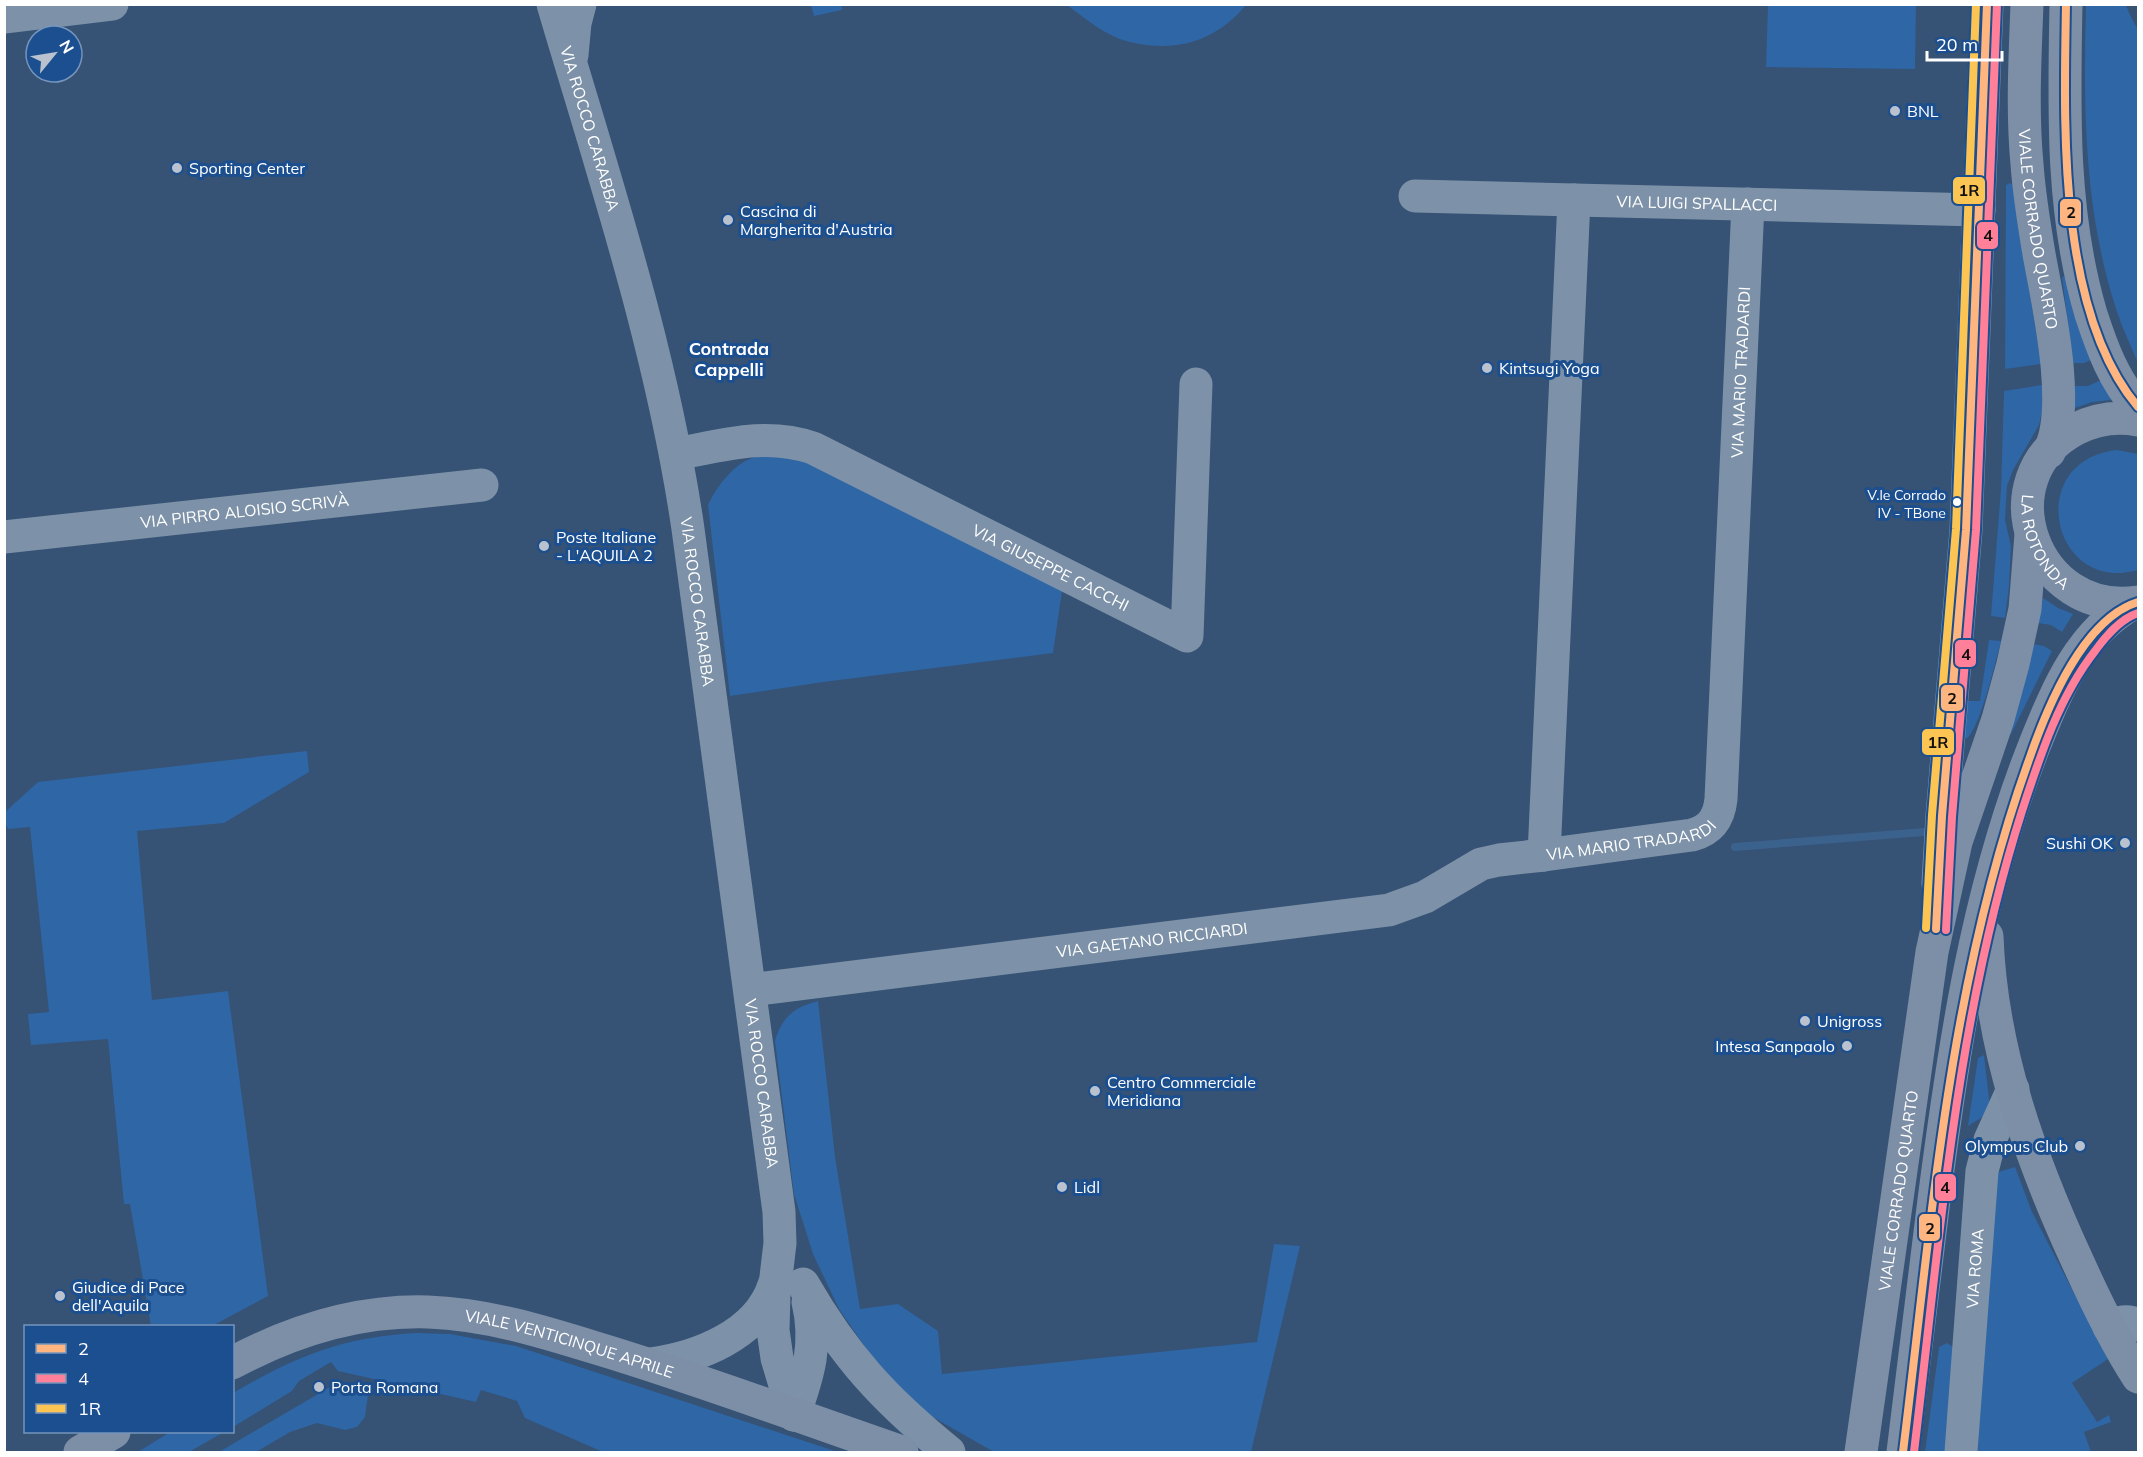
<svg xmlns="http://www.w3.org/2000/svg" width="2143" height="1457" font-family="Mulish,sans-serif">
<style>
.green{fill:#2f66a5}
.lines{fill:none;stroke-linecap:round;stroke-linejoin:round}
.stream{stroke:#3b618d;stroke-width:8}
.minor{stroke:#7d92a8;stroke-width:33}
.major{stroke:#7d8ea7;stroke-width:33}
.bus-1-casing{stroke:#1b4f8f;stroke-width:12}
.bus-2-casing{stroke:#1b4f8f;stroke-width:12}
.bus-3-casing{stroke:#1b4f8f;stroke-width:12}
.bus-1{stroke:#ffb580;stroke-width:8}
.bus-2{stroke:#ff8098;stroke-width:8}
.bus-3{stroke:#fcc553;stroke-width:8}
.poi-dot{fill:#b9c2ce;stroke:#1b4f8f;stroke-width:2}
.bus-dot{fill:#fff;stroke:#1b4f8f;stroke-width:2}
.labels{text-anchor:middle;stroke-width:6;stroke-linejoin:round;paint-order:stroke}
.bus-label{font-size:14px;fill:#fff;stroke:#1b4f8f;text-anchor:end}
.poi-label{font-size:16px;fill:#fff;stroke:#1b4f8f;text-anchor:start}
.street-label{font-size:16px;fill:#fff;stroke:#1b4f8f}
.neighbourhood-label{font-size:18px;font-weight:bold;fill:#fff;stroke:#1b4f8f}
.line-badge{stroke:#1b4f8f;stroke-width:2}
.pale-badge-label{font-size:16px;text-anchor:middle;font-weight:bold;fill:#111}
</style>
<rect width="100%" height="100%" fill="#365274"/>
<path class="green" d="M811 5H841L842 10 814 16Z
M1067 5H1246C1216 41 1177 53 1130 42 1107 37 1086 19 1067 5Z
M1768 5H1916L1915 69 1766 67Z
M2086 5H2126L2130 15 2138 30V363C2131 346 2123 330 2117 312 2084 212 2083 109 2086 5Z
M2010 183 2013 185 2041 364 2005 369 2006 185Z
M2068 276 2093 359 2084 363H2073L2062 277Z
M2101 380 2111 400 2092 402 2075 408V386H2088Z
M2042 385 2044 404 2039 425 2013 470 2007 486 2005 520 2011 546 2009 586 2005 618 1991 616 2001 489 2004 391Z
M2117 450 2138 454V570C2051 595 2023 460 2117 450Z
M779 454 804 461 1062 591 1053 653 823 682 730 696 708 505C717 486 734 463 755 457 762 455 771 455 779 454Z
M2043 598 2058 608 2073 614 2062 632 2051 625 2038 623Z
M1989 640 2001 641C1996 660 1980 730 1966 739L1964 735 1968 701H1980Z
M2033 644 2044 646 2052 651 2011 734 2007 732Z
M307 751 309 772 224 823 137 831 152 1000 228 991 268 1296 212 1326H151L130 1204H124L108 1039 31 1045 28 1014 49 1012 30 827 8 829 5 823V812L38 782Z
M818 1001 835 1157 860 1309 898 1304 938 1331 942 1374 1257 1342 1274 1244 1300 1246 1251 1452H994L924 1412 883 1373 839 1309 813 1254 794 1194 775 1041C782 1017 794 1007 818 1001Z
M1984 1055 1990 1107 1984 1116 1968 1126 1978 1058Z
M2015 1167 2032 1212 2108 1359 2072 1383 2097 1422 2109 1415 2111 1422 2084 1432 2091 1452H1978L1988 1175Z
M416 1333 450 1334 516 1346 838 1452H603L525 1418 517 1401 481 1390 476 1402 338 1371 331 1362 299 1381 292 1391 233 1427V1393C296 1356 343 1337 416 1333Z
M1947 1343 1953 1347 1947 1452H1925L1939 1347Z
M330 1387 368 1395 365 1417 357 1427 345 1430 317 1423 290 1432 256 1452H219Z
M170 1432H224L189 1452H138Z"/>
<g class="lines">
<path class="stream" d="M1735 847 1924 832"/>
<g class="minor">
<path id="s1" d="M553 4C604 177 662 350 688 529L779 1212 780 1243 774 1294 773 1330 777 1358 794 1415"/>
<path d="M4 17 112 4"/>
<path d="M572 55 575 23 580 4"/>
<path id="s2" d="M1415 196 1979 210"/>
<path id="s3" d="M1574 200 1544 855 1692 835C1711 830 1719 818 1721 799L1748 204"/>
<path id="s4" d="M676 454C724 445 766 432 813 448L1187 636 1196 384"/>
<path id="s5" d="M4 537 482 485"/>
<path d="M1938 883 1942 816 1966 530 1987 4"/>
<path id="s6" d="M750 990 1389 910 1425 897 1481 864 1499 860 1544 855"/>
<path d="M803 1284C845 1357 885 1400 949 1452"/>
<path d="M2109 1327C2119 1322 2128 1319 2138 1325"/>
<path d="M650 1364C697 1358 758 1335 774 1285"/>
<path d="M794 1415C808 1376 818 1344 808 1302"/>
<path id="s7" d="M1961 1452 1982 1171 1990 1140 2013 1089"/>
</g>
<g class="major">
<path id="s8" d="M2027 4C2025 58 2022 111 2027 164 2029 194 2034 224 2039 254 2048 304 2072 408 2049 452"/>
<path d="M2066 4C2064 109 2061 213 2091 314 2102 348 2114 381 2138 407"/>
<path id="s9" d="M2138 420C2117 416 2096 419 2076 429 1983 478 2035 618 2138 602"/>
<path d="M1987 936C1991 1049 2030 1158 2077 1260 2095 1300 2114 1340 2138 1377"/>
<path id="s10" d="M232 1363C292 1331 360 1310 428 1312 486 1314 541 1331 596 1348 699 1379 800 1417 902 1452"/>
<path d="M80 1452 114 1432"/>
<path id="s11" d="M1861 1452 1932 952 1956 842 1998 719 2013 664 2025 609 2031 534"/>
<path d="M1903 1452C1914 1368 1924 1284 1934 1200 1954 1045 1977 890 2035 744 2057 690 2080 632 2134 603"/>
</g>
<g class="bus-1-casing">
<path id="bus-1" d="M2066 4C2064 124 2057 311 2138 407
M1936 929 1942 816 1966 530 1987 4
M1903 1452C1932 1219 1949 980 2030 757 2047 708 2083 619 2138 602"/>
</g>
<g class="bus-2-casing">
<path id="bus-2" d="M1946 930 1952 817 1976 530 1997 4
M1914 1452C1940 1238 1956 1018 2022 811 2040 756 2059 697 2095 651 2106 636 2120 619 2138 613"/>
</g>
<g class="bus-3-casing">
<path id="bus-3" d="M1926 928 1932 815 1956 529 1976 4"/>
</g>
<use href="#bus-1" class="bus-1"/>
<use href="#bus-2" class="bus-2"/>
<use href="#bus-3" class="bus-3"/>
</g>
<g class="poi-dot">
<circle cx="1895" cy="111" r="6"/>
<circle cx="177" cy="168" r="6"/>
<circle cx="728" cy="220" r="6"/>
<circle cx="1487" cy="368" r="6"/>
<circle cx="544" cy="546" r="6"/>
<circle cx="2125" cy="843" r="6"/>
<circle cx="1805" cy="1021" r="6"/>
<circle cx="1847" cy="1046" r="6"/>
<circle cx="1095" cy="1091" r="6"/>
<circle cx="2080" cy="1146" r="6"/>
<circle cx="1062" cy="1187" r="6"/>
<circle cx="60" cy="1296" r="6"/>
<circle cx="319" cy="1387" r="6"/>
</g>
<circle class="bus-dot" cx="1957" cy="502" r="5"/>
<g class="labels">
<g class="bus-label">
<text x="1946" y="500">V.le Corrado<tspan x="1946" dy="18">IV - TBone</tspan></text>
</g>
<g class="poi-label">
<text x="1907" y="117">BNL</text>
<text x="189" y="174">Sporting Center</text>
<text x="740" y="217">Cascina di<tspan x="740" dy="18">Margherita d'Austria</tspan></text>
<text x="1499" y="374">Kintsugi Yoga</text>
<text x="556" y="543">Poste Italiane<tspan x="556" dy="18">- L'AQUILA 2</tspan></text>
<text x="2113" y="849" text-anchor="end">Sushi OK</text>
<text x="1817" y="1027">Unigross</text>
<text x="1835" y="1052" text-anchor="end">Intesa Sanpaolo</text>
<text x="1107" y="1088">Centro Commerciale<tspan x="1107" dy="18">Meridiana</tspan></text>
<text x="2068" y="1152" text-anchor="end">Olympus Club</text>
<text x="1074" y="1193">Lidl</text>
<text x="72" y="1293">Giudice di Pace<tspan x="72" dy="18">dell'Aquila</tspan></text>
<text x="331" y="1393">Porta Romana</text>
</g>
<g class="street-label">
<text dy="6" stroke="none"><textPath href="#s1" startOffset="130">VIA ROCCO CARABBA</textPath></text>
<text dy="6" stroke="none"><textPath href="#s2" startOffset="282">VIA LUIGI SPALLACCI</textPath></text>
<text dy="6" stroke="none"><textPath href="#s8" startOffset="226">VIALE CORRADO QUARTO</textPath></text>
<text dy="6" stroke="none"><textPath href="#s3" startOffset="1282">VIA MARIO TRADARDI</textPath></text>
<text dy="6" stroke="none"><textPath href="#s5" startOffset="242">VIA PIRRO ALOISIO SCRIVÀ</textPath></text>
<text dy="6" stroke="none"><textPath href="#s9" startOffset="200">LA ROTONDA</textPath></text>
<text dy="6" stroke="none"><textPath href="#s4" startOffset="405">VIA GIUSEPPE CACCHI</textPath></text>
<text dy="6" stroke="none"><textPath href="#s1" startOffset="616">VIA ROCCO CARABBA</textPath></text>
<text dy="6" stroke="none"><textPath href="#s3" startOffset="744">VIA MARIO TRADARDI</textPath></text>
<text dy="6" stroke="none"><textPath href="#s6" startOffset="405">VIA GAETANO RICCIARDI</textPath></text>
<text dy="6" stroke="none"><textPath href="#s1" startOffset="1102">VIA ROCCO CARABBA</textPath></text>
<text dy="6" stroke="none"><textPath href="#s11" startOffset="264">VIALE CORRADO QUARTO</textPath></text>
<text dy="6" stroke="none"><textPath href="#s7" startOffset="184">VIA ROMA</textPath></text>
<text dy="6" stroke="none"><textPath href="#s10" startOffset="350">VIALE VENTICINQUE APRILE</textPath></text>
</g>
<g class="neighbourhood-label">
<text x="729" y="355">Contrada<tspan x="729" dy="21">Cappelli</tspan></text>
</g>
</g>
<g class="line-badge">
<rect x="1952" y="176" width="34" height="29" rx="6" fill="#fcc553"/>
<rect x="2059" y="198" width="23" height="29" rx="6" fill="#ffb580"/>
<rect x="1976" y="221" width="23" height="29" rx="6" fill="#ff8098"/>
<rect x="1954" y="639" width="23" height="29" rx="6" fill="#ff8098"/>
<rect x="1940" y="684" width="24" height="28" rx="6" fill="#ffb580"/>
<rect x="1921" y="728" width="34" height="28" rx="6" fill="#fcc553"/>
<rect x="1934" y="1173" width="23" height="29" rx="6" fill="#ff8098"/>
<rect x="1918" y="1213" width="23" height="29" rx="6" fill="#ffb580"/>
</g>
<g class="pale-badge-label">
<text x="1969" y="196">1R</text>
<text x="2071" y="218">2</text>
<text x="1988" y="241">4</text>
<text x="1966" y="660">4</text>
<text x="1952" y="704">2</text>
<text x="1938" y="748">1R</text>
<text x="1945" y="1193">4</text>
<text x="1930" y="1234">2</text>
</g>
<rect width="2143" height="1457" fill="none" stroke="#ffffff" stroke-width="12"/>
<rect x="24" y="1325" width="210" height="108" fill="#1b4f8f" stroke="#7695bc" stroke-width="1.5"/>
<rect x="36" y="1344" width="30" height="9" fill="#ffb580" stroke="#7695bc" stroke-width="1.5"/>
<text x="78" y="1355" font-size="18" fill="#ffffff">2</text>
<rect x="36" y="1374" width="30" height="9" fill="#ff8098" stroke="#7695bc" stroke-width="1.5"/>
<text x="78" y="1385" font-size="18" fill="#ffffff">4</text>
<rect x="36" y="1404" width="30" height="9" fill="#fcc553" stroke="#7695bc" stroke-width="1.5"/>
<text x="78" y="1415" font-size="18" fill="#ffffff">1R</text>
<g transform="translate(54 54) rotate(60)"><circle r="28" fill="#1b4f8f" stroke="#7695bc" stroke-width="1.5"/>
<path d="M0-4.5L10 22L0 15L-10 22Z" fill="#b9c2ce"/>
<text y="-9" font-size="16" font-weight="bold" text-anchor="middle" fill="#ffffff">N</text>
</g>
<path d="M1927 51v9h75v-9" fill="none" stroke="#ffffff" stroke-width="3"/>
<text x="1936" y="51" font-size="18" fill="#ffffff" stroke="#1b4f8f" stroke-width="4.5" paint-order="stroke">20 m</text>
</svg>
